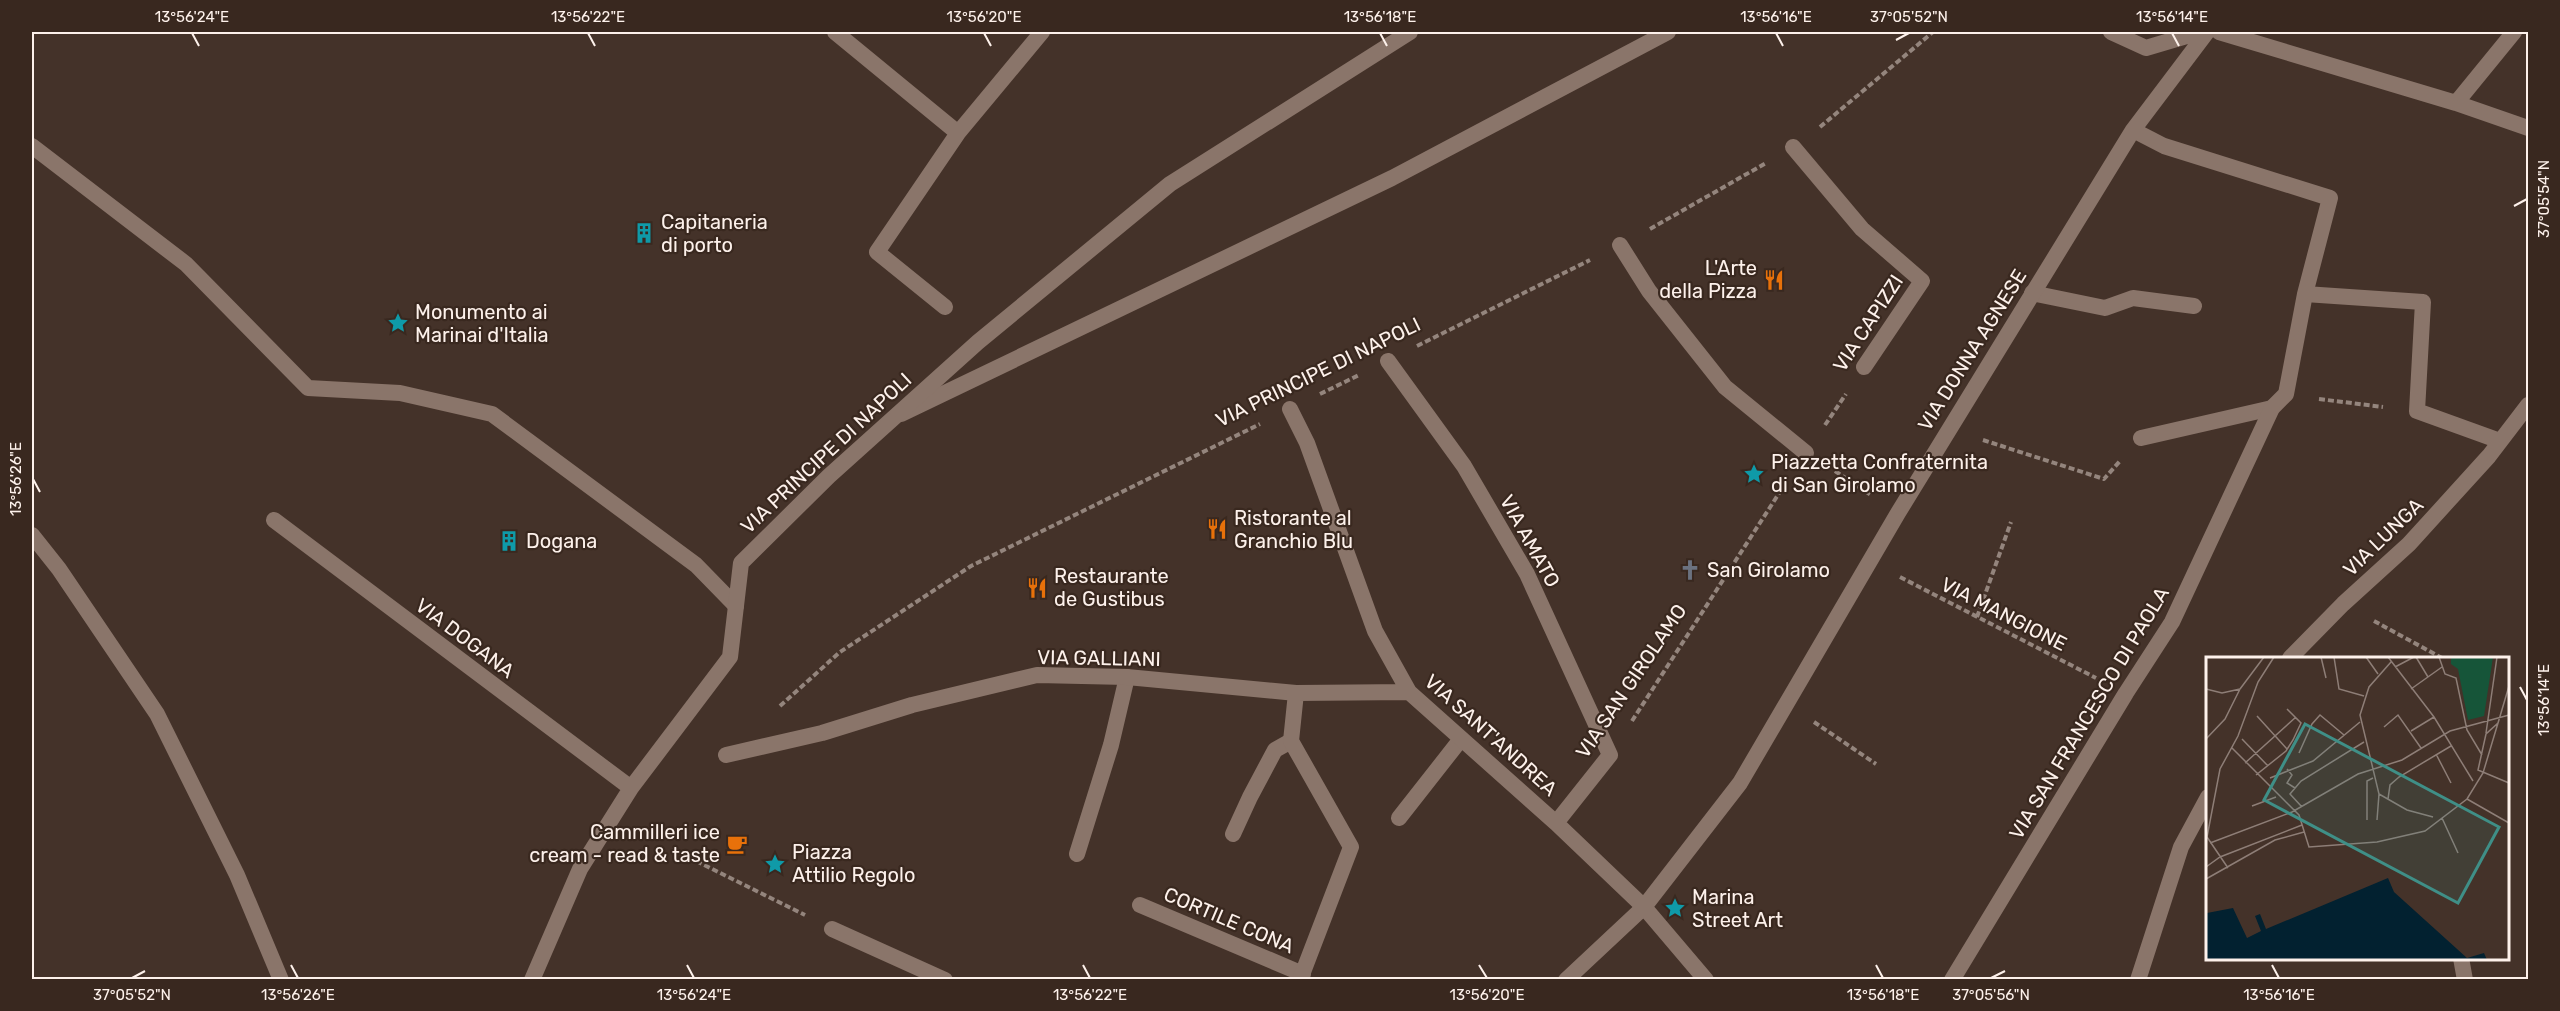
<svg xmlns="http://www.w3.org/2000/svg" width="2560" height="1011" font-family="Rubik,sans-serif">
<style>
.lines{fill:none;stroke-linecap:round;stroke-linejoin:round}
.path{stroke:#94857d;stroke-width:4;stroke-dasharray:6 3;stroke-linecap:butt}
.service{stroke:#8a756a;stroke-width:16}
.pedestrian{stroke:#8a756a;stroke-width:16}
.minor{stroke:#8a756a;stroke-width:16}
.ticks{fill:none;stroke:#fdf1eb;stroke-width:2}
.labels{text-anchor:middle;stroke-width:4.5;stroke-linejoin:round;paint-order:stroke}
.poi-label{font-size:20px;fill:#fdf1eb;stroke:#39281f;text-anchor:start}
.street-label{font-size:20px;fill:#fdf1eb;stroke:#39281f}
.inset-road{fill:none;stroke:#8e7e77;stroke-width:1.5}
.view{fill:#3f8f87;fill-opacity:0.15;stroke:#3f8f87;stroke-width:3}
.inset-edge{fill:none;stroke:#fdf1eb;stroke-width:3}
.neatline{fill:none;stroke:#fdf1eb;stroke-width:2}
.ticks-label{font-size:15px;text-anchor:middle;fill:#fdf1eb}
</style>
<rect width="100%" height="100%" fill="#443229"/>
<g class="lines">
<path class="path" d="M1820 127 1933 32
M1650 229 1766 163
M1417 346 1590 260
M1320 394 1359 375
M2319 399 2383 407
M1825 425 1846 394
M1983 440 2104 479 2120 461
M1835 471 1871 495
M1900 577 2096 678
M1977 617 2011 522
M2374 621 2442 658
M780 706 840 652 971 566 1260 424
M1632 721 1787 481
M1814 722 1876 764
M672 849 805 915"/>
<path class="service" d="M835 32 958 133
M32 146 186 264 308 388 400 393 492 414 696 565 736 606
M1793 147 1862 229 1922 281 1864 367
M2032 293 2105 308 2133 298 2194 306
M945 307 877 252 958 133 1042 32
M901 414 1392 178 1668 32
M2141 438 2272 408
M32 535 59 569 157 714 237 875 281 980
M1399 818 1461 739
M1233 834 1250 797 1275 750 1291 741
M1077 854 1111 745 1127 677
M1140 905 1303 974"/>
<path class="pedestrian" d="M1620 245 1649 291 1725 387 1806 453
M832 929 945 980"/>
<path class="minor" d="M2111 32 2146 48 2200 32
M2219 32 2456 103 2528 128
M2456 103 2514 32
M2305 294 2423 302 2417 411 2500 441
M1388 361 1464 466 1527 574 1610 755 1556 823
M1290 409 1307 443 1375 631 1409 692 1556 823 1644 907 1706 980
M274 520 631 788
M2290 658 2343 604 2409 544 2489 456 2528 405
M1296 693 1291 741 1351 847 1300 980
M726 755 822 733 912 705 1037 675 1127 677 1296 693 1409 692
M2461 958 2465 980
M532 980 580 869 631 788 730 657 741 563 829 476 978 342 1170 184 1410 32
M1566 980 1644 907 1740 783 1898 513 2133 130 2207 32
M1952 980 2126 693 2172 622 2272 408 2286 394 2305 294 2330 198 2164 146 2133 130
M2138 980 2181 847 2208 797"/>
</g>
<path class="ticks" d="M192 33 199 46M588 33 595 46M984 33 991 46M1380 33 1387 46M1776 33 1783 46M2172 33 2179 46M1896 40 1909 33M2514 206 2527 199M33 479 40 492M2520 687 2527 700M291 965 298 978M687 965 694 978M1083 965 1090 978M1479 965 1487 978M1876 965 1883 978M2272 965 2279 978M132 978 145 971M1991 978 2005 971"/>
<defs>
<g id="building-bare" transform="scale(1.62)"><path d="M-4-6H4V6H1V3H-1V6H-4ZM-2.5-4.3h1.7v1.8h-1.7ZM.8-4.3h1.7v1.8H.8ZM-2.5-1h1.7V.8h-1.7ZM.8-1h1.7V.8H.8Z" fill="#0f9aa8" stroke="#39281f" stroke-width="2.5" paint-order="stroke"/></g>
<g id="restaurant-bare" transform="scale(1.62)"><path d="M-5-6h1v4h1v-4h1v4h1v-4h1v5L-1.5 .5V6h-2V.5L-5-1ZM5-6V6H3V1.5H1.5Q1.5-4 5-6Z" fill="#e8710a" stroke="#39281f" stroke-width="2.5" paint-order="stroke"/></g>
<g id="sight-bare" transform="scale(1.62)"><path d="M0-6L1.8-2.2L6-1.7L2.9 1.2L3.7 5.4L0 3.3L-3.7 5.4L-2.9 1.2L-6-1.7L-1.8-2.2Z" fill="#0f9aa8" stroke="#39281f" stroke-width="2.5" paint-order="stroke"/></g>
<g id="church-bare" transform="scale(1.62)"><path d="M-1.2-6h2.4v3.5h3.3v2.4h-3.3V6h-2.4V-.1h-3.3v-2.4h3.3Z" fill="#6b7280" stroke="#39281f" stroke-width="2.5" paint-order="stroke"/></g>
<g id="cafe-bare" transform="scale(1.62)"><path d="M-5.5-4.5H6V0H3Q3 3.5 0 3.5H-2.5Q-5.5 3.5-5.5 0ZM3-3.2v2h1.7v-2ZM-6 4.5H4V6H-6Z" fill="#e8710a" stroke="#39281f" stroke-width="2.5" paint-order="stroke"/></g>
</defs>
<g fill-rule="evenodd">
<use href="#building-bare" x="644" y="233"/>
<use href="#restaurant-bare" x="1774" y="280"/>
<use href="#sight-bare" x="398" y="323"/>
<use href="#sight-bare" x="1754" y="474"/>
<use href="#restaurant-bare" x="1217" y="529"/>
<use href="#building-bare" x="509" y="541"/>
<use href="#church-bare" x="1690" y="570"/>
<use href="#restaurant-bare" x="1037" y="588"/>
<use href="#cafe-bare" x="737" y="844"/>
<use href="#sight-bare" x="775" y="864"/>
<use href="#sight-bare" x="1675" y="908"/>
</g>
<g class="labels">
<g class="poi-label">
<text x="661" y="229">Capitaneria<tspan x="661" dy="23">di porto</tspan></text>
<text x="1757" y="275" text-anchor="end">L'Arte<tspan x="1757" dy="23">della Pizza</tspan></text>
<text x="415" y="319">Monumento ai<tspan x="415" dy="23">Marinai d'Italia</tspan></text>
<text x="1771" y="469">Piazzetta Confraternita<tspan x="1771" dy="23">di San Girolamo</tspan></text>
<text x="1234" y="525">Ristorante al<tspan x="1234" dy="23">Granchio Blu</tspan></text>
<text x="526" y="548">Dogana</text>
<text x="1707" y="577">San Girolamo</text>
<text x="1054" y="583">Restaurante<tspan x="1054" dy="23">de Gustibus</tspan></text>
<text x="720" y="839" text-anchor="end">Cammilleri ice<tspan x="720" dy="23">cream - read &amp; taste</tspan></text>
<text x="792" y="859">Piazza<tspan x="792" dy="23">Attilio Regolo</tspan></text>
<text x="1692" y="904">Marina<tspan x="1692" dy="23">Street Art</tspan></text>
</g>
<g class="street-label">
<text transform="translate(1868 323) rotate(-57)" y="7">VIA CAPIZZI</text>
<text transform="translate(1972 350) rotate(-58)" y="7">VIA DONNA AGNESE</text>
<text transform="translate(1318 372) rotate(-26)" y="7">VIA PRINCIPE DI NAPOLI</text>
<text transform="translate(826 453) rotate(-43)" y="7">VIA PRINCIPE DI NAPOLI</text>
<text transform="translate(2383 537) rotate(-44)" y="7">VIA LUNGA</text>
<text transform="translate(1530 541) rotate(61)" y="7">VIA AMATO</text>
<text transform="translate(2004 614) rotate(27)" y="7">VIA MANGIONE</text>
<text transform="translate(465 638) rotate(37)" y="7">VIA DOGANA</text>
<text transform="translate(1099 658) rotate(1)" y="7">VIA GALLIANI</text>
<text transform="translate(1631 681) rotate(-56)" y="7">VIA SAN GIROLAMO</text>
<text transform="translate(2089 713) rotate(-59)" y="7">VIA SAN FRANCESCO DI PAOLA</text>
<text transform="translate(1491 735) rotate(42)" y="7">VIA SANT'ANDREA</text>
<text transform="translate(1229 920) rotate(23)" y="7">CORTILE CONA</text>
</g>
</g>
<g transform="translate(2206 657)">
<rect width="303" height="303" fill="#443229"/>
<path d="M245 0H287L278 59 262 63 252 12 245 7Z" fill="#165539"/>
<path d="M182 221 188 235 261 301 278 296 281 303H0L1 256 27 251 41 281 55 274 49 259 54 257 60 272Z" fill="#022130"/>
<path class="inset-road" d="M115 0 120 21M128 0 133 32 158 39M160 0 172 17M182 0 228 60 267 124M210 0 222 20M233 0 239 17 250 21 261 73 276 98M189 10 208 0M303 29 292 66 280 77 272 113 303 126M0 32 16 36 34 32 58 0M205 32 236 10M51 59 81 92M178 70 192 58 215 91M205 74 228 60M280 76 291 0M0 82 19 62 34 32M36 82 62 109M26 91 93 158 103 190 171 185 219 174 261 142 277 116 292 66M93 96 106 67 114 58 138 78M230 97 245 126M39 106 90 60M81 112 86 118 81 126 89 131M50 118 80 94 87 83 95 66 81 52M64 121 107 104 154 65M173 137 201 153 227 160M182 142 184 128 193 120 245 89M261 142 303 166M46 149 70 140M96 150 84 137 95 124 158 85M236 161 252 196M161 163V124L167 121M171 163 173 137 154 58 163 30 185 5M4 186 86 155 152 117 196 103 244 74 303 58M0 210 14 200 96 168M22 211 1 180 14 112 32 79 52 25 68 0M0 222 69 183 98 175"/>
<path class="view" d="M99 67 293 170 252 246 58 143Z"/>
<rect width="303" height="303" class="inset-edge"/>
</g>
<rect width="2560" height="1011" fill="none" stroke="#39281f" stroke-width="66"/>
<rect x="33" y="33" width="2494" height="945" class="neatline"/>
<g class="ticks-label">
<text x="192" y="22">13°56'24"E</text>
<text x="588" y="22">13°56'22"E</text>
<text x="984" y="22">13°56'20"E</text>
<text x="1380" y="22">13°56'18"E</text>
<text x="1776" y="22">13°56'16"E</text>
<text x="1909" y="22">37°05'52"N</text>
<text x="2172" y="22">13°56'14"E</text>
<text transform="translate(2544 199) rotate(-90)" y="5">37°05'54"N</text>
<text transform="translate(16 479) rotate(-90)" y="5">13°56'26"E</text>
<text transform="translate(2544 700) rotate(-90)" y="5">13°56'14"E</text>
<text x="132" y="1000">37°05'52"N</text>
<text x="298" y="1000">13°56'26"E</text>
<text x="694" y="1000">13°56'24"E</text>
<text x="1090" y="1000">13°56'22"E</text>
<text x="1487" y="1000">13°56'20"E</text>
<text x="1883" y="1000">13°56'18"E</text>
<text x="1991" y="1000">37°05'56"N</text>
<text x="2279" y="1000">13°56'16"E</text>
</g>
</svg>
